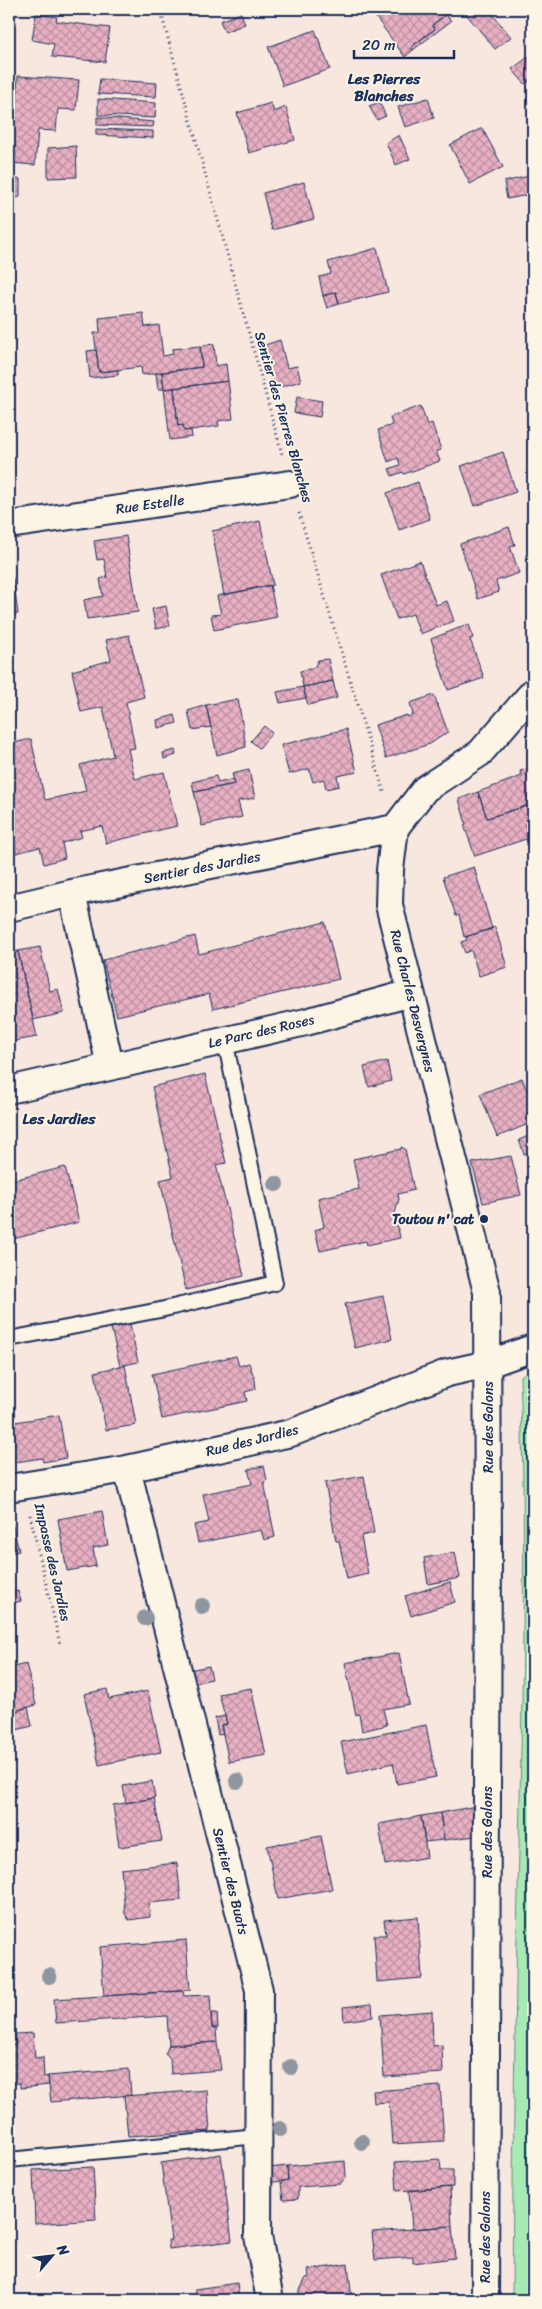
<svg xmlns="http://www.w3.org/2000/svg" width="542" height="2309" font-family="Sriracha,sans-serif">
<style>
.green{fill:#a8eab3;stroke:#628c88}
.building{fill:url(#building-cross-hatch);stroke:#1b2f5e}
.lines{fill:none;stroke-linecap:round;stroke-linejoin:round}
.service-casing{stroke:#1b2f5e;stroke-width:18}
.minor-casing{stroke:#1b2f5e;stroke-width:30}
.path{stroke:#1b2f5e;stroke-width:3;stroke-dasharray:1 4;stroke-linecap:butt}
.service{stroke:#fcf5e5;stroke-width:14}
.minor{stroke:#fcf5e5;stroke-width:26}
.tree{fill:#8e96a1}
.poi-dot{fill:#1b2f5e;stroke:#fcf5e5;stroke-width:2}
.labels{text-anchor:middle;stroke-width:4;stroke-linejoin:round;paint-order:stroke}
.street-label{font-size:14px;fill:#1b2f5e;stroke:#fcf5e5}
.poi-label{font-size:14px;font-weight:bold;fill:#1b2f5e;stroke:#fcf5e5;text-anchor:end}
.neighbourhood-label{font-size:15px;font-weight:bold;fill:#1b2f5e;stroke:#fcf5e5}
</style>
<defs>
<pattern id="building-cross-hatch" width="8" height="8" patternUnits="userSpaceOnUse" patternTransform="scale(1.25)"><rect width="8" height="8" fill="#e8b0c2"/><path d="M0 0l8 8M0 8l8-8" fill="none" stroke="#bb90a1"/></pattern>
</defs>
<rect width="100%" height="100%" fill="#f8e7de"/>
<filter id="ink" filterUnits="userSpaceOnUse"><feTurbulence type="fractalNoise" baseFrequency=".02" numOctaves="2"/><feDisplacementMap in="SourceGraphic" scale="10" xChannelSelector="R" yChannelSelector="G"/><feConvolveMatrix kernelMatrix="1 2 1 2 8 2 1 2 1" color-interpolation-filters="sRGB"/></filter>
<g filter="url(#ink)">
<path class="green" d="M533 1370V2300H512C513 2150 515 2000 519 1850 522 1691 527 1534 520 1376Z"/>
<path class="building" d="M382 9H453L432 25 435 29 411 47 413 50 405 57 374 15Z
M462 9H488L511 37 495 49Z
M241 13 245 24 225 32 220 21Z
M36 14 57 17 56 21 110 28 105 62 52 57 54 44 32 40Z
M446 14 451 21 413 50 411 47 435 29 432 25Z
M315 30 330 69 283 86 268 47Z
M531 55 533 57V78L525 84 512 69Z
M18 76 79 80 76 110 58 109 56 131 38 130 35 165 9 163V104L16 105Z
M100 79 157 83 156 97 98 94Z
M428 98 434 118 405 127 398 107Z
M98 99 156 103 155 118 98 115Z
M379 102 386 116 377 120 369 106Z
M271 103 274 112 286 107 295 140 249 153 237 113Z
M97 117 154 122 153 127 97 125Z
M482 128 503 167 470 184 450 145Z
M96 129 153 131V138L96 135Z
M399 135 410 159 396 165 386 143Z
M76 146 77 177 48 178V148Z
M533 175V194L507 199 504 182Z
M9 179H20V197L9 199 11 238H9Z
M304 182 314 219 272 230 263 193Z
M377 248 388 292 339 304 336 292 323 296 319 277 331 274 328 262Z
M336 292 339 304 327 308 323 296Z
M143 313 145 327 159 325 163 356 173 354 172 349 200 346 202 367 142 375 141 367 99 372 94 333H100L99 318Z
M280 340 287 368 297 366 301 381 273 389 262 346Z
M214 344 216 366 226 364 228 381 164 389 162 372 202 367 200 346Z
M96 350 99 372 118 370V375L90 378 87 351Z
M162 372 164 389H158L156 373Z
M9 376 12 413 9 414Z
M228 381 233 419 218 421 219 426 184 431 183 425 178 426 174 388Z
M174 388 178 426 183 425 184 431 191 430 192 437 170 440 164 389Z
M297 397 322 401 320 417 294 413Z
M421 406 427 425 432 423 441 450 436 451 440 461 404 474 403 472 392 476 389 469 400 465 398 458 388 462 378 430 392 425 390 417Z
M503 452 516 492 475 506 461 466Z
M418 482 430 519 399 530 387 493Z
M260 521 273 585 224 595 212 531Z
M509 527 515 545 510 546 519 573 496 581 499 592 478 599 460 544Z
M126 536 138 612 87 619 84 600 103 596 100 579 107 577 104 559 97 560 94 541Z
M420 561 436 605 447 601 454 621 420 634 413 614 397 619 381 575Z
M9 578H13L18 614 9 615Z
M270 585 277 617 214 630 211 615 221 614 217 596Z
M166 606 170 626 156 629 152 609Z
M469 624 473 638 470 639 484 678 448 690 431 639Z
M129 635 144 697 126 702 135 748 128 749 135 779 164 772 177 826 106 843 102 826 80 831 82 837 62 843 65 858 44 864 40 847 16 853 11 832H9V744L31 739 45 800 86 791 80 765 113 756 103 707 81 712 72 671 111 660 106 640Z
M328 659 333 681 303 687 300 671 314 668 318 660Z
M333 681 337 698 308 705 303 687Z
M303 687 306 698 280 703 277 692Z
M434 695 448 732 430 744 386 758 375 725 407 715 408 717 413 715 410 703Z
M238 699 246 747 217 755 206 705Z
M206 705 211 727 192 730 188 711Z
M175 715 177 723 158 728 157 720Z
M264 726 272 733 259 748 251 741Z
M346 729 357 772 337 776 339 786 326 789 324 779 313 782 309 769 289 774 281 745Z
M175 750 176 755 164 759 163 753Z
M533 767V804L487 818 478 792 522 776 520 771Z
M249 770 255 798 238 801 242 817 202 826 194 792 235 784 232 774Z
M216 776 218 783 234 779 235 784 194 792 192 782Z
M478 792 487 818 533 804V821L525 824 529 838 475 856 464 825 466 824 459 799Z
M474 867 492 929 464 937 459 915 456 916 443 877Z
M325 922 339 979 213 1009 209 994 117 1016 103 960 195 936 199 954Z
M495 927 507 967 479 976 471 950 465 953 461 942 467 940 466 937Z
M40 947 50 991 58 989 64 1013 33 1020 18 951Z
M18 951 37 1037 9 1042V953Z
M387 1061 391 1081 369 1087 364 1067Z
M205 1074 226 1163 216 1165 244 1276 186 1290 160 1180 173 1177 152 1087Z
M522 1078 533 1107V1122L497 1137 480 1094Z
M533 1134V1150L524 1154 519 1140Z
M401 1147 405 1149 414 1190 398 1194 399 1199 395 1213 400 1238 367 1245 366 1241 320 1251 315 1230 324 1227 318 1198 359 1189 353 1159 401 1149Z
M511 1156 521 1195 483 1203 472 1163Z
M65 1167 79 1222 9 1240V1181Z
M383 1296 392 1339 355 1348 345 1304Z
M130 1324 138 1362 120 1366 111 1328Z
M236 1356 239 1366 249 1363 255 1380 256 1389 245 1392 247 1401 162 1419 152 1374Z
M125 1365 136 1425 106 1430 95 1372Z
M59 1415 66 1458 43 1462 42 1458 9 1463V1423Z
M264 1466 267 1480 264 1482 275 1537 264 1540 261 1530 198 1543 194 1525 209 1522 203 1494 252 1484 248 1469Z
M364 1476 374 1533 361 1536 368 1574 347 1579 339 1541H336L325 1483Z
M102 1511 108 1545 93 1548 96 1566 67 1571 58 1519Z
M9 1519H11L19 1551 9 1553Z
M455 1552 460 1578 428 1584 424 1558Z
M450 1582 455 1602 411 1616 405 1596Z
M18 1591 21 1601 9 1604V1593Z
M399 1653 409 1704 383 1709 387 1725 362 1731 359 1714 356 1715 345 1663Z
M26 1664 36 1705 9 1713V1668Z
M209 1666 212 1679 193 1683 189 1670Z
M251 1688 266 1755 229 1762 221 1725 227 1724 219 1694Z
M107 1689 109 1699 148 1691 161 1752 99 1765 84 1694Z
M28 1707 32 1726 9 1732V1713Z
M225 1716 227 1724 221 1725 223 1734 218 1735 215 1718Z
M426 1725 436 1777 397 1784 393 1763 348 1774 341 1742Z
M152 1781 155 1798 126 1803 123 1786Z
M154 1798 162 1841 119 1847 113 1805Z
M476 1806 475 1836 444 1840 440 1813Z
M440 1813 444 1840 425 1842 421 1816Z
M421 1816 427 1857 385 1865 379 1824Z
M321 1836 332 1889 278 1899 267 1846Z
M177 1863 181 1900 149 1903 150 1917 129 1920 125 1914 121 1869Z
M418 1917 422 1978 377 1982 374 1935H386L384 1920Z
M186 1940 190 1990 104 1996 100 1947Z
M183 1991 184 1996 210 1995 212 2028H216L217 2042 169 2045 167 2016 56 2023 54 1999Z
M372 2004 373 2017 344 2021 343 2007Z
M432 2011 433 2046 442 2045 443 2073 384 2077 380 2015Z
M211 2013H217L218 2028H212Z
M33 2033 35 2058 43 2057 44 2077 48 2076 49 2085 20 2088V2083L9 2084V2045L16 2044 15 2034Z
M217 2042 221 2070 171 2074 170 2059 165 2054 169 2045Z
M129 2069 131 2095 51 2102 48 2076Z
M440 2086 444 2141 392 2144 389 2102 374 2103 373 2091Z
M207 2090 210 2131 128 2136 124 2096Z
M221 2154 232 2241 169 2249 168 2240H171L161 2163Z
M440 2159 441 2170H453V2187L397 2191 395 2162Z
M345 2161 346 2177 340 2184 298 2187V2199L283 2200 281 2182 288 2180 287 2166Z
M287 2166 288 2180 268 2183 269 2168Z
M93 2167 96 2220 35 2224 33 2170Z
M450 2187 452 2226 412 2229 409 2191Z
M452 2226 455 2258 413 2263V2257L375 2260 372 2232Z
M348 2264 352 2300H295L306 2278 309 2277 308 2270Z
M237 2283 239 2300H197L195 2289Z"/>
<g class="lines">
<g class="service-casing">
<path id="service" d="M9 1339 160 1310 275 1283 225 1040
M9 2160 258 2136"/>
</g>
<g class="minor-casing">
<path id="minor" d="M9 525 290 484
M72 893 110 1066
M9 908 72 893 395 828
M9 1090 306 1022 411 993
M127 1469 259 1990 258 2236 270 2300
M9 1488 127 1469 291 1433 447 1373 488 1364 533 1348
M485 2300 488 1545 487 1292 389 905 390 870 395 828 425 789 480 753 533 692"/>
</g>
<path class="path" d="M160 9 282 454
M299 513 384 792
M30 1515 60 1644"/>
<use href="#service" class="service"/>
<use href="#minor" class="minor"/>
</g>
<g class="tree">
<circle cx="276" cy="1184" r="8"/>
<circle cx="202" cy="1606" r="8"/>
<circle cx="145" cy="1618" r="8"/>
<circle cx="237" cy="1781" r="8"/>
<circle cx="49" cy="1976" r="8"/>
<circle cx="291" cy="2067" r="8"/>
<circle cx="280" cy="2129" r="8"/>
<circle cx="362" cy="2142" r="8"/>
</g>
</g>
<circle class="poi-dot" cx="484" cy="1219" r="5"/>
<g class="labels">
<g class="street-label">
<text transform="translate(284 417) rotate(74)" y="5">Sentier des Pierres Blanches</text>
<text transform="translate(150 504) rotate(-8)" y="5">Rue Estelle</text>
<text transform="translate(202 867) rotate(-11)" y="5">Sentier des Jardies</text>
<text transform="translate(413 1001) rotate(76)" y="5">Rue Charles Desvergnes</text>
<text transform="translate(261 1031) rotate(-13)" y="5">Le Parc des Roses</text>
<text transform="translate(488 1427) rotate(-90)" y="5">Rue des Galons</text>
<text transform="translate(252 1440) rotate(-14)" y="5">Rue des Jardies</text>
<text transform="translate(53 1562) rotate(77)" y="5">Impasse des Jardies</text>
<text transform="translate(487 1832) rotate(-90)" y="5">Rue des Galons</text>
<text transform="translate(231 1881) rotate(76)" y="5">Sentier des Buats</text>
<text transform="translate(485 2237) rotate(-90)" y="5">Rue des Galons</text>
</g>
<g class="poi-label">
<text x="474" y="1224">Toutou n' cat</text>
</g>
<g class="neighbourhood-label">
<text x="384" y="84">Les Pierres<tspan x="384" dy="17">Blanches</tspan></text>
<text x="59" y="1124">Les Jardies</text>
</g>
</g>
<rect width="542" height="2309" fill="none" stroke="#fcf5e5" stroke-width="30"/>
<rect x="15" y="15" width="512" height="2279" fill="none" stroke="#1b2f5e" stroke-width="2" filter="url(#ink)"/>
<g transform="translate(52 2256) rotate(62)" stroke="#fcf5e5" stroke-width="4" paint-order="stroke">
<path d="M0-4L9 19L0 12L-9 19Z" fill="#1b2f5e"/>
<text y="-8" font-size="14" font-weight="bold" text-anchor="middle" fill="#1b2f5e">N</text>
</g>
<path d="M354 50v8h100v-8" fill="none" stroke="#1b2f5e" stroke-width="2.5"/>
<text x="362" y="50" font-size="15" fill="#1b2f5e" stroke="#fcf5e5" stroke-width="4" paint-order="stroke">20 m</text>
</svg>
